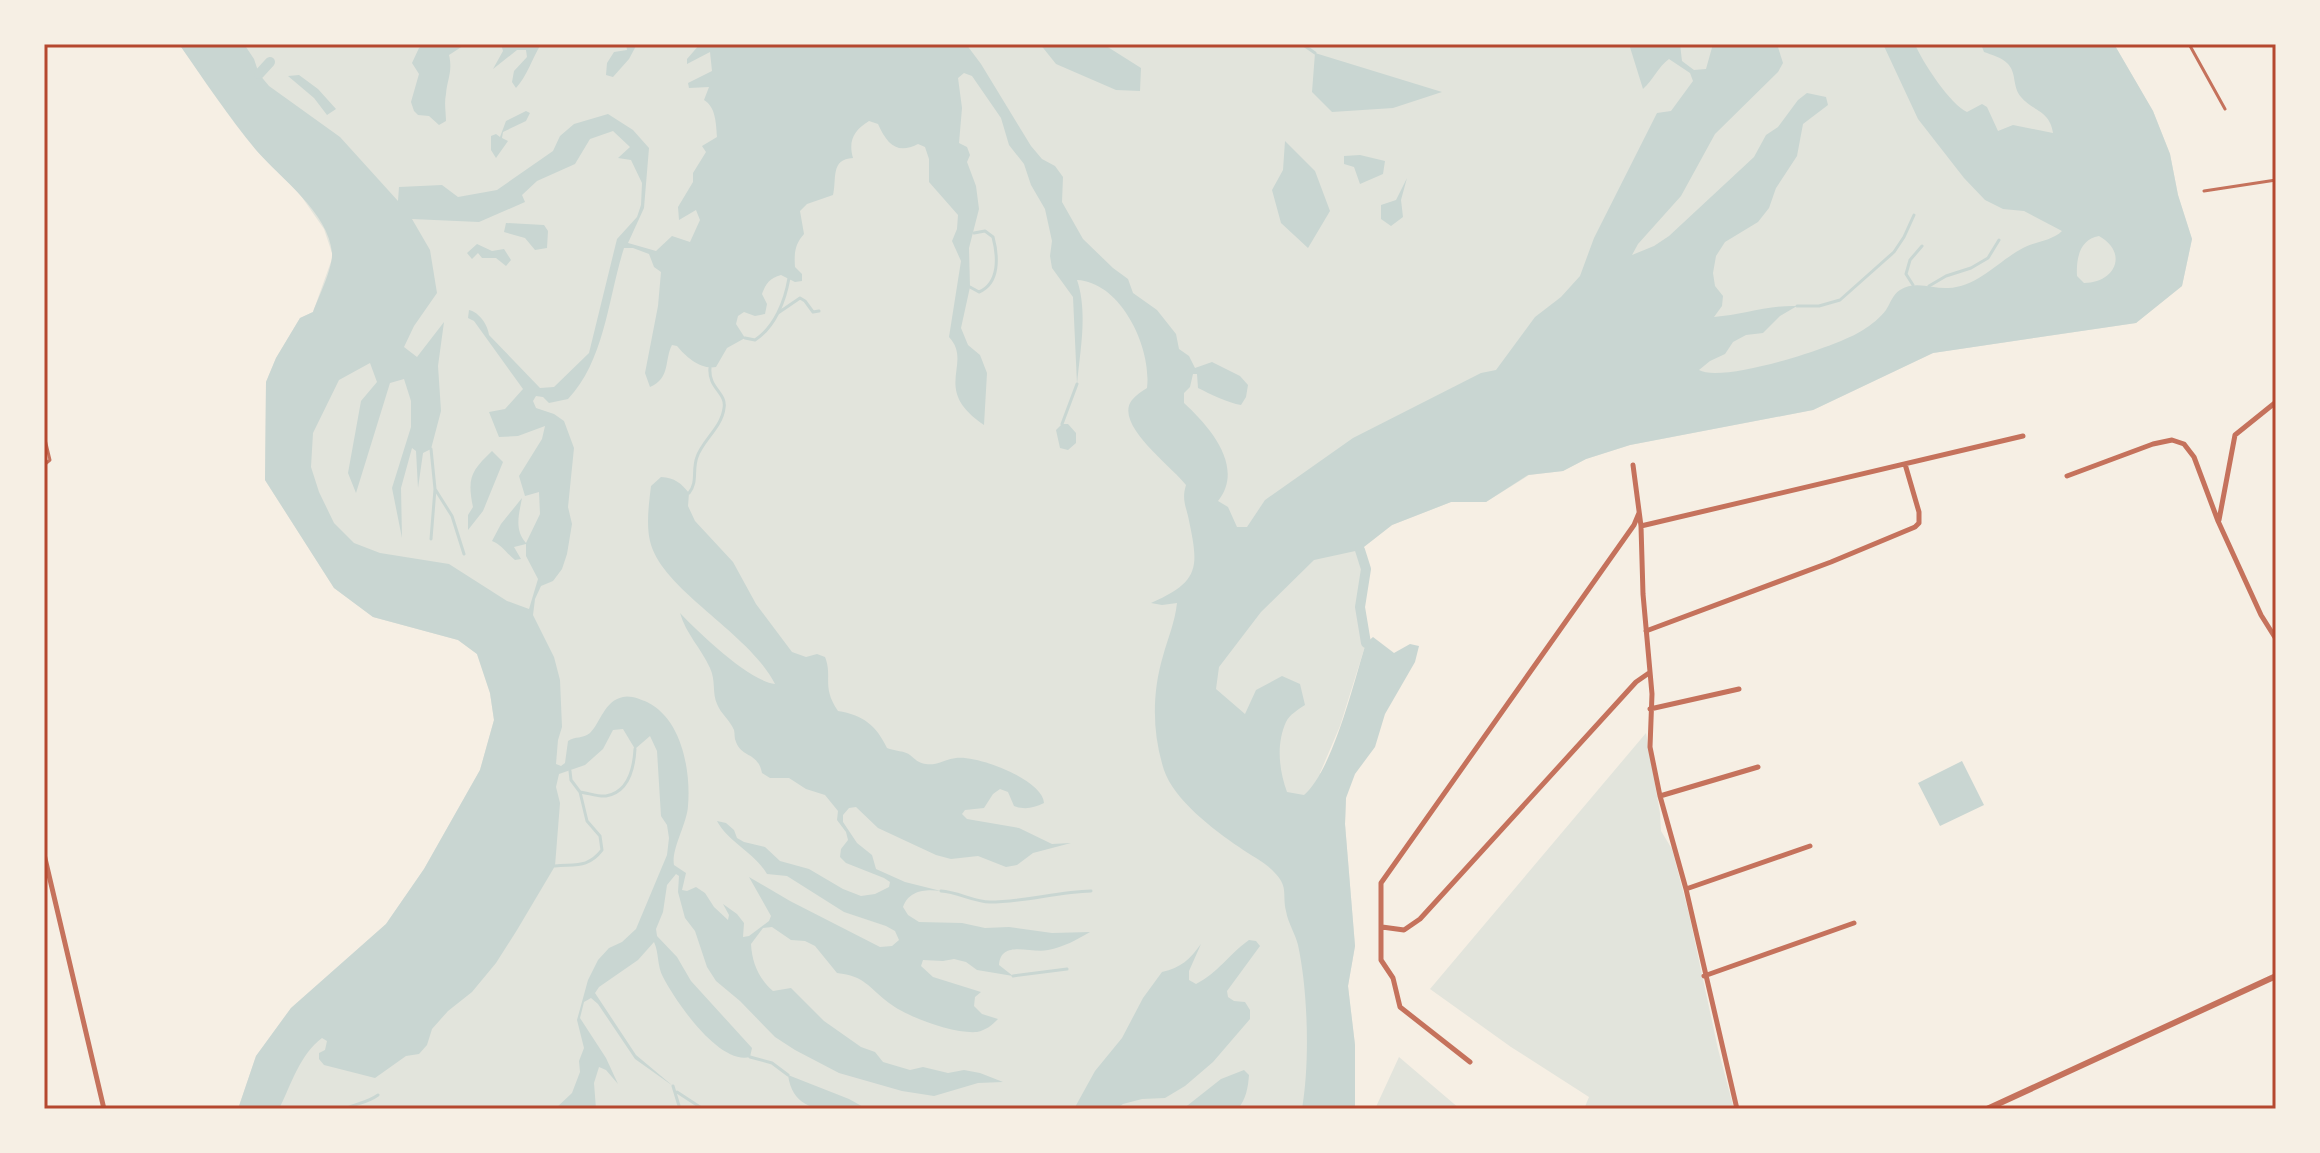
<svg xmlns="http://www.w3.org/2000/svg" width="2320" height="1153" font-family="'Roboto Serif',serif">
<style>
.green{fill:#e2e4dc}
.water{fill:#c9d6d2;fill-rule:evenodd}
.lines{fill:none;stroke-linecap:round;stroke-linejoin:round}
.stream{stroke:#c9d6d2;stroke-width:3}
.canal{stroke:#c9d6d2;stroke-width:10}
.service{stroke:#c5725c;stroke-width:3}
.minor{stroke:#c5725c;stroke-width:5}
.tertiary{stroke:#c5725c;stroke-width:6}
.neatline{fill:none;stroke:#b5482f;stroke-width:3}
</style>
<rect width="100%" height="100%" fill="#f6efe4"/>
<path class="green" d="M179 44H2114L2153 111 2170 154 2178 195 2192 239 2182 286 2136 323 1933 353 1813 410 1630 445 1586 459 1563 471 1529 475 1486 502H1451L1392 525 1360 550 1366 569 1360 607 1366 643 1340 726 1320 773 1346 798 1345 824 1355 946 1348 986 1355 1045V1109H238L256 1056 291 1008 386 924 424 869 480 770 494 720 490 693 477 654 458 640 373 617 334 588 265 480 266 382 276 358 300 318 313 312 333 256 324 229 299 193 258 152Z
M1646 733 1660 813 1661 831 1672 849 1689 914 1718 1049 1734 1109H1584L1589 1097 1511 1047 1430 989Z
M1399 1057 1460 1109H1375Z"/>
<path class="water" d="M179 44H244L254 59 259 74 269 86 340 137 398 201 399 187 442 185 458 197 497 190 553 151 560 136 574 124 608 114 633 130 649 148 644 208 628 243 656 251 672 236 690 242 700 220 696 210 679 220 678 207 693 182V173L706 152 702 146 717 137C716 124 716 107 704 100L709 87 689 88 688 83 712 71 710 52 687 64V59L700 44H966L981 64 1031 146 1042 159 1055 166 1063 177 1062 202 1083 239 1113 268 1128 279 1133 293 1157 310 1176 334 1179 349 1189 356 1195 368 1212 362 1240 376 1248 385 1246 397 1241 405C1228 403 1210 394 1198 388L1197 374H1193L1190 387 1184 393V403C1210 427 1245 467 1218 501L1228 507 1237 527H1247L1265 500 1353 438 1481 373 1496 370 1535 317 1561 297 1580 276 1594 238 1657 113 1671 111 1693 81 1690 73 1669 59C1658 67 1653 80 1643 89L1629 44H1680L1682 61 1694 70 1706 69 1713 44H1777L1783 63 1778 72 1715 134 1681 196 1638 244 1632 255 1654 246 1669 236 1754 157 1766 135 1778 127 1798 100 1807 93 1826 97 1828 105 1803 124 1797 156 1776 188 1769 208 1758 222 1725 242 1716 256 1713 273 1715 286 1723 296 1722 306 1714 317C1742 315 1768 305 1797 306L1780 316 1763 333 1746 335 1733 342 1725 354 1710 361 1699 370C1722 384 1840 346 1863 330 1871 325 1880 318 1886 310 1890 304 1893 294 1900 290 1915 280 1933 289 1948 288 1978 287 1998 261 2023 248 2036 241 2052 241 2062 231L2024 211 2003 209 1985 200 1964 178 1918 119 1883 44H1915C1922 62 1951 105 1967 112L1982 104 1987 107 1998 131 2013 125 2053 133C2050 110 2032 111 2021 97 2012 87 2017 72 2007 63 2001 57 1992 55 1984 52L1981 44H2114L2153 111 2170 154 2178 195 2192 239 2182 286 2136 323 1933 353 1813 410 1630 445 1586 459 1563 471 1528 475 1486 502H1451L1392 525 1360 550 1314 560 1261 612 1219 667 1216 689 1245 714 1256 690 1282 676 1300 684 1305 705C1299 709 1289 715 1286 722 1276 744 1279 770 1287 792L1304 795C1333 770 1354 681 1366 643L1373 637 1394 653 1410 644 1419 646 1415 662 1385 714 1375 747 1355 774 1346 798 1345 824 1355 946 1348 986 1355 1045V1109H1302C1310 1063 1308 991 1298 945 1295 933 1288 923 1286 911 1282 894 1289 887 1274 872 1264 861 1251 856 1239 847 1214 830 1174 800 1164 770 1152 733 1152 693 1163 656 1168 638 1175 622 1177 603L1162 605 1151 603C1201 581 1199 567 1188 516 1185 504 1182 498 1186 485 1173 467 1113 424 1132 400 1136 395 1142 391 1147 388 1152 348 1121 282 1077 280 1088 312 1080 351 1077 384L1073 297 1052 268 1050 256 1052 241 1045 209 1031 185 1024 164 1009 145 1001 118 972 76 964 73 958 78 962 108 959 143 967 147 970 155 967 162 976 186 979 209 969 248 970 287 961 328 968 345 980 355 987 373 984 425C930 389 974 364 949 337L961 261 952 241 957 229 958 215 929 182V159L925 147 918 144C897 155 887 144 878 124L869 121C854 130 848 141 853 158 830 159 837 179 833 195L807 204 800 211 804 234C795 244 794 253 795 267L802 274V281L795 282 781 275C770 278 766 283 762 294L767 304 765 314 755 316 744 312 738 316 736 324 745 338 727 348 716 367C701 370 686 357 677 346L672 345C664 360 671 378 650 387L645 373 658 306 661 272 654 267 649 254 633 248H624C608 298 605 360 568 399L549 403 543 397 536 396 533 401 536 408 554 414 564 421 574 448 568 507 572 524 567 554 562 569 553 581 541 586 535 599 533 615 554 657 560 680 562 727 558 740 556 764 561 766 565 763 568 741C575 736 583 739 590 733 601 722 604 701 623 697 630 695 640 699 647 702 682 719 691 771 688 806 687 824 671 849 674 865L686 873 682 890 687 891 696 887 705 893 714 907 728 920 729 915 723 904 737 914 744 923 743 937 749 936 769 921 771 916 749 877 790 901 880 947 892 946 899 940 895 931 886 926 844 912 787 876 767 874C754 852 729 843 717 821L726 823 734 830 737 838 744 842 765 847 780 861 809 869 843 889 861 896 875 894 889 887 890 882 884 878 846 863 840 857 841 849 848 840 846 832 837 820 838 811 825 795 806 789 789 778H770L762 773C758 752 742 758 736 742 734 738 735 734 734 730 730 720 721 714 717 704 712 693 716 681 710 668 701 648 686 634 680 613 699 633 749 681 775 684 749 632 661 590 650 541 646 524 649 503 651 486L661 477C675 478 681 483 689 493L688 506 695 521 733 562 756 604 792 652 806 657 817 654 825 657C833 677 821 686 838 711 863 715 876 725 887 748 894 751 906 751 910 755 915 759 918 763 926 764 936 766 946 759 956 758 978 755 1043 780 1044 803 1033 808 1025 810 1014 806L1008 792 1000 789 993 794 984 808 965 810 962 814 967 819 1019 828 1052 844 1071 843 1033 853 1017 865 1006 867 978 856 951 859 936 855 878 828 856 807 849 808 843 815V822L857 843 872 855 876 869 905 882 941 891C926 889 909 890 903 907L908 915 919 922 962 923 985 928 1009 927 1052 933 1090 932C1076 940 1064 947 1048 950 1031 954 1001 939 999 965L1013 976 977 970 966 962 954 959 943 961 923 960 921 966 933 977 981 992 975 997 974 1006 982 1014 998 1019C991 1026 986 1030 977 1032 954 1034 907 1017 889 1003 868 987 865 976 837 973L815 946 805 941 791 940 772 927 763 928 751 944C752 963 759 979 773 991L791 988 824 1021 861 1047 875 1052 883 1062 910 1070 923 1067 948 1073 964 1070 980 1073 1003 1082 978 1083 934 1096 902 1091 839 1073 795 1050 775 1037 740 1001 716 981 707 967 695 931 685 918 678 892 679 876 676 874 667 885 663 912 656 929 657 936 677 957 691 981 752 1048 750 1057C719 1065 676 1002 663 977 657 966 659 952 654 942L638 960 599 987 595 993 636 1055 673 1086 635 1059 598 1004 591 998 584 1002 580 1018 606 1058 618 1084 606 1070 599 1067 594 1083 596 1109H555L572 1093 580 1072 579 1061 584 1048 577 1020 588 980 598 960 609 948 622 942 636 929 667 855 669 838 667 825 661 816 657 751 650 736 635 749 623 729 613 730 603 749 585 765 559 774 556 787 560 803 555 866 517 930 496 963 472 992 448 1011 432 1029 427 1045 419 1054 406 1056 375 1078 324 1065 319 1059V1053L325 1050 327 1041 322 1038C300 1054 291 1085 279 1109H238L256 1056 291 1008 386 924 424 869 480 770 494 720 490 693 477 654 458 640 373 617 334 588 265 480 266 382 276 358 300 318 313 312C318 298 333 268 332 253 329 213 280 178 256 150 228 116 204 80 179 44ZM613 131 630 147 618 158 631 160 642 183 641 205 637 217 617 239 589 353 554 387 540 388 489 335C488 325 479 312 469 310L468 318 474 321 523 389 505 409 489 412 499 437 518 436 545 426 542 439 519 476 525 496 539 492 540 514 526 543C514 530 519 514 522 498L501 524 492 541C502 545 506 553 515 560L521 559 514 547 526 544V556L538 579 529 609 507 601 449 564 380 553 354 543 334 523 319 492 311 467 313 433 339 380 370 363 377 382 361 401 348 473 356 493 390 383 404 379 411 401V427L392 488 402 538 401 488 412 448 416 451 418 488 423 453 431 449 441 411 438 366 444 322 417 357 404 347 414 326 437 293 430 250 412 219 479 222 525 202 522 195 537 181 575 164 590 139ZM2099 236C2129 253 2115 283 2084 283L2077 276C2076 258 2080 239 2099 236Z
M424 44H466L449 55C453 71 447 80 446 94 444 103 446 113 446 121L439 125 429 116 418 115 414 111 411 102 419 74 412 63 419 48Z
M501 44H541C532 59 527 76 516 88L512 82 514 71 527 57 526 50H517L493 69 503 51Z
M626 44H637L629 59 613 77 606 75 607 63 614 52 627 50Z
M1040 44H1103L1141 68 1140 91 1116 90 1056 64Z
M1315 53 1442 92 1393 108 1332 112 1312 92Z
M299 75 318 89 336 109 327 115 314 98 288 76Z
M526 111 530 113 526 121 503 132 502 138 508 141 496 158 491 150V136L496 134 500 137 506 121Z
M1285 141 1315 171 1330 211 1308 248 1281 223 1272 190 1283 170Z
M1360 155 1385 161 1383 174 1360 184 1354 167 1344 164V156Z
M1407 178 1401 200 1403 217 1391 226 1381 219V205L1396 200Z
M506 223 544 225 548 231 547 248 535 250 525 238 504 232Z
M477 244 492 251 504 249 511 260 506 266 496 258H482L478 253 472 259 467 253Z
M1062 424H1068L1076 433V443L1068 450 1060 448 1056 430Z
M492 451 503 462 483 511 468 530V515L473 507C467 478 471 471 492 451Z
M1962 761 1984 805 1940 826 1918 783Z
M1249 940 1256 941 1260 946 1227 991 1228 997 1234 1001 1245 1002 1250 1010V1019L1213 1062 1185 1086 1165 1098 1142 1099 1123 1104 1116 1109H1074L1095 1071 1122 1038 1143 998 1162 972C1181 968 1190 959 1201 944L1189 971V980L1196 984C1218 973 1229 954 1249 940Z
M1244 1070 1249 1075C1248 1088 1246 1099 1238 1109H1183L1221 1079Z
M788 1075 849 1099 867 1109C834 1109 794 1118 788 1075Z"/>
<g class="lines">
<path class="stream" d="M1302 44 1315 53
M1913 285 1906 274 1910 260 1922 246
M1929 286 1946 276 1971 268 1988 258 1999 240
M970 287 979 292C1000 283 998 256 993 237L985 231 974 233
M1797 306H1819L1840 300 1894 252 1904 237 1914 215
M778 313 800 298 805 301 813 312 819 311
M745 338 755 340C775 327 785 301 789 278
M1062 424 1077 384
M435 489 452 516 464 554
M689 493C698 482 692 470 697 457 702 441 722 427 724 408 727 393 708 388 710 368
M431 539 435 489 431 449
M580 792C588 793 599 797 606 796 629 792 634 767 635 749
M555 866C576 864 588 868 602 850L600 836 587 821 580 792 571 780 570 771
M941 891C958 892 974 902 990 902 1024 902 1057 892 1091 891
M1013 976 1067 969
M750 1057 772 1063 788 1075
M673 1086 680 1109
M677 1092 703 1109
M345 1109C357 1103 367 1103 378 1095
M383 1109 384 1108"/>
<path class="canal" d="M259 74 270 62
M1360 550 1366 569 1360 607 1366 643"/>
<path class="service" d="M2189 44 2225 109
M2204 191 2276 180
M44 435 50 460 44 465"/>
<path class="minor" d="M1633 465 1641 526 1643 594 1652 694 1650 747 1660 796 1686 889 1737 1109
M2067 476 2153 444 2172 440 2184 444 2194 457 2218 521 2261 615 2276 639
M2219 520 2235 435 2276 402
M1641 526 2023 436
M1646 631 1831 562 1915 527 1919 523V512L1905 464
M1650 709 1739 689
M1660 796 1758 767
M44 854 104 1109
M1686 889 1810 846
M1382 927 1404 930 1420 919 1636 682 1649 673
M1704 976 1854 923
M1470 1062 1400 1007 1393 978 1381 960V883L1634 525 1639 513"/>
<path class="tertiary" d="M1987 1109 2276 976"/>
</g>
<rect width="2320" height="1153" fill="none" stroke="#f6efe4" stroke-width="92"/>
<rect x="46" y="46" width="2228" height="1061" class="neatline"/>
</svg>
